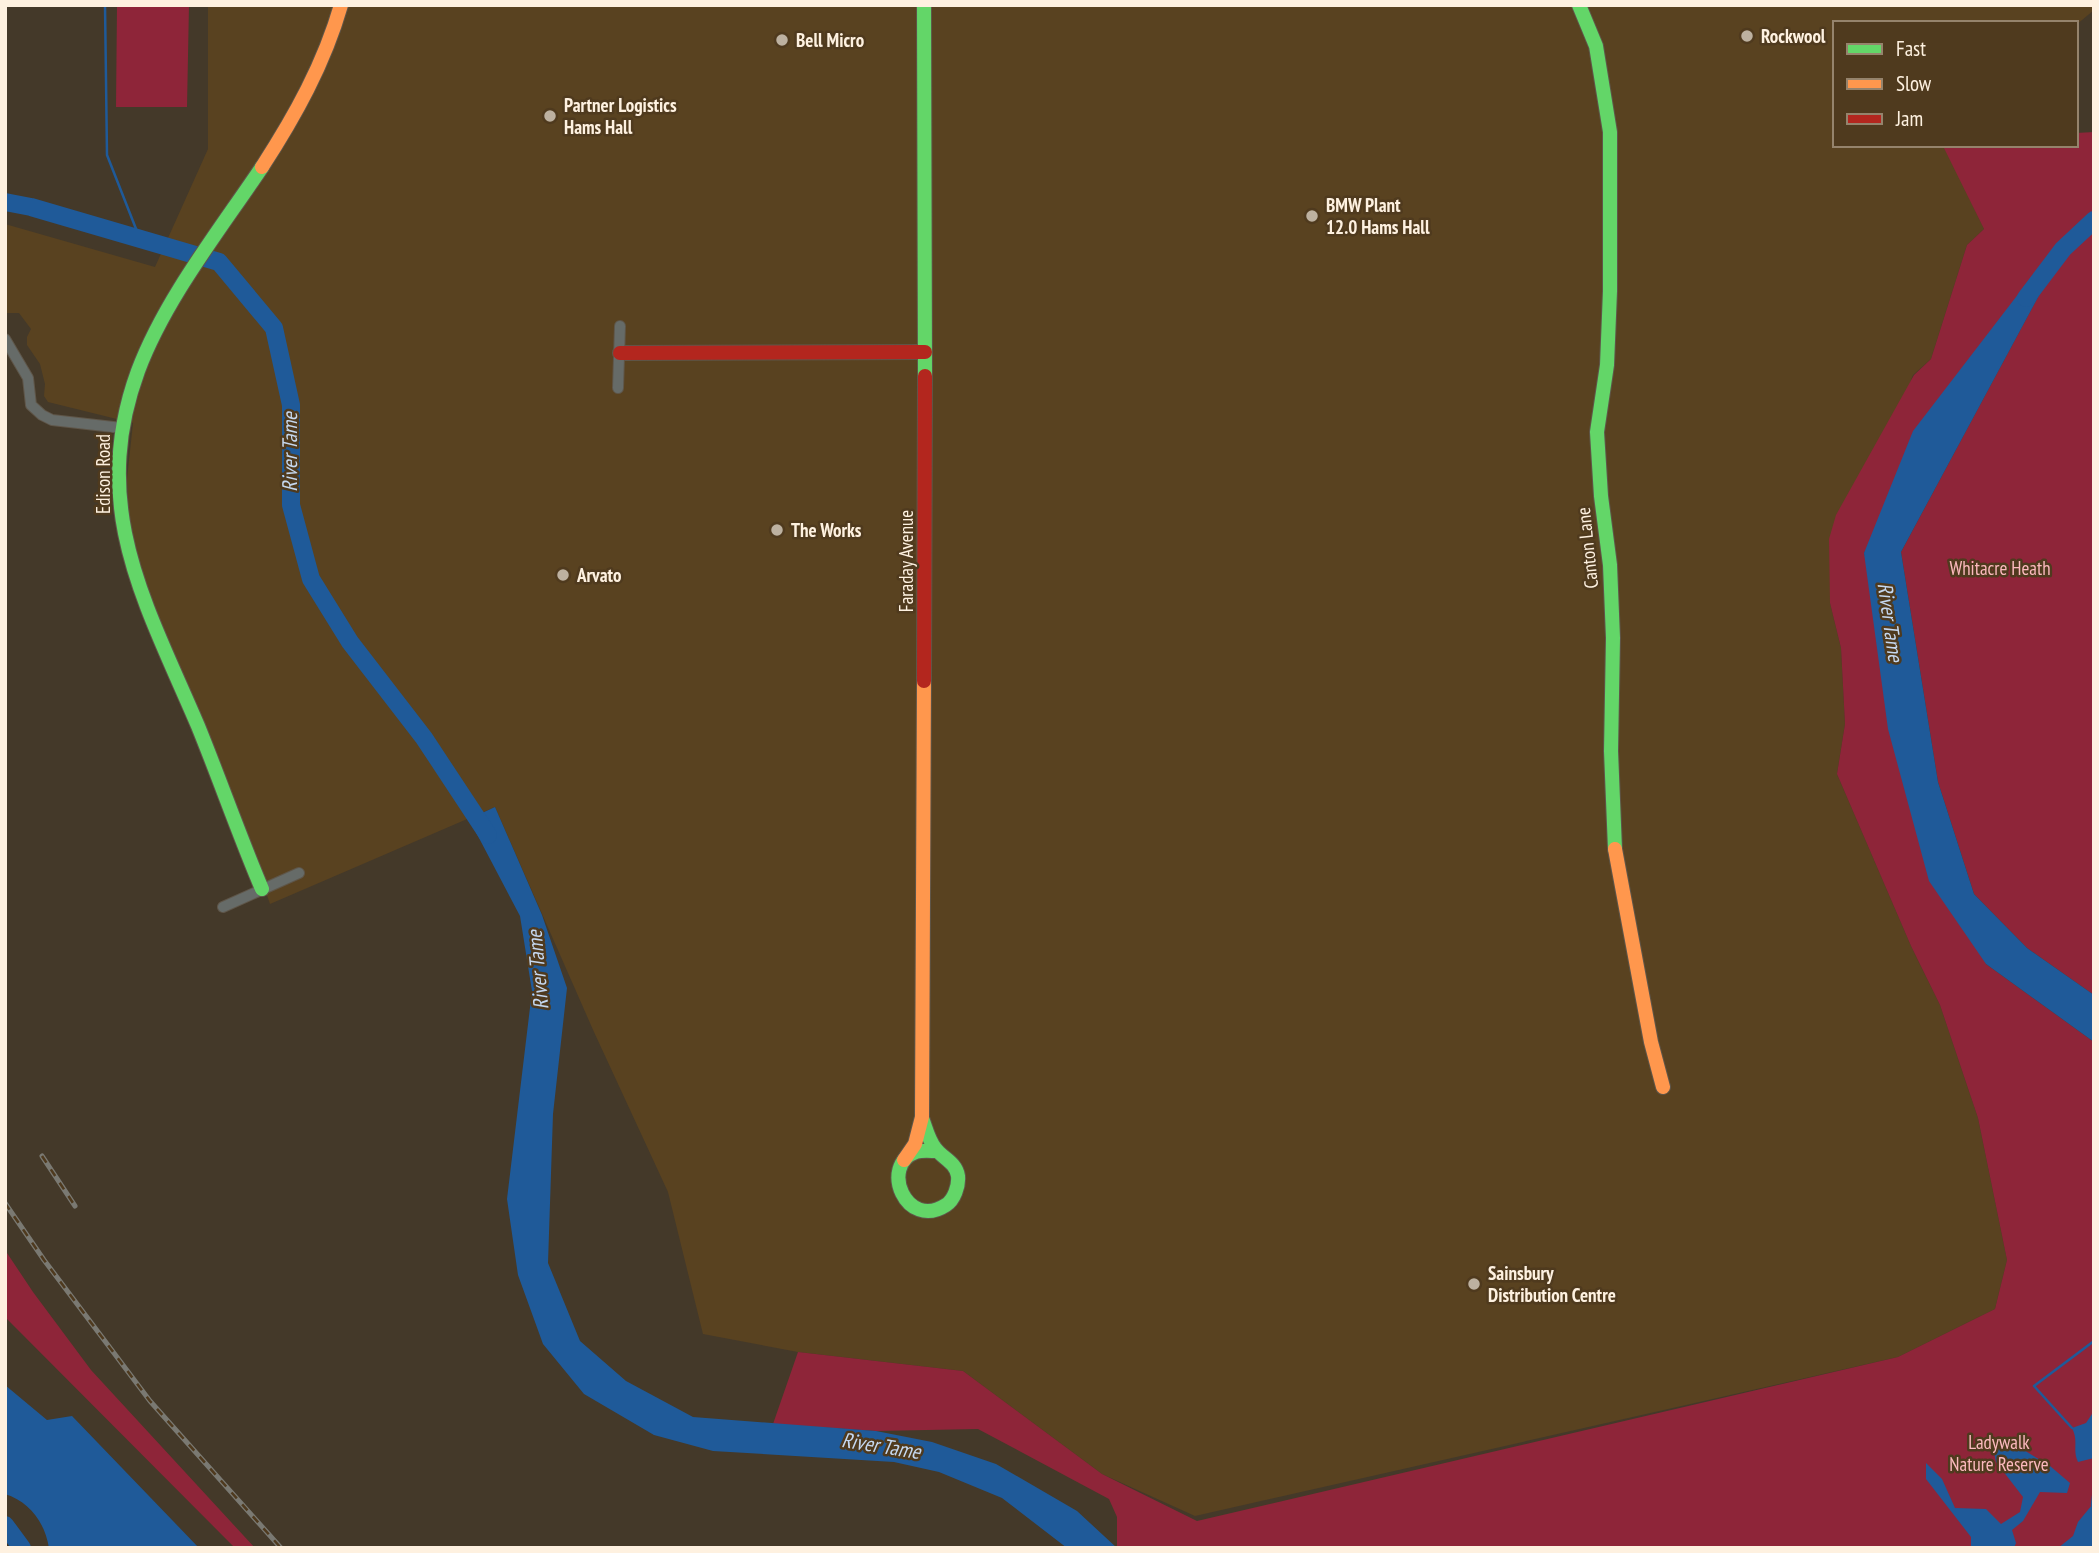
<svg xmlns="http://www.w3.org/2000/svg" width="2099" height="1553" font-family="'PT Sans Narrow',sans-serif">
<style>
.built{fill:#594220}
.green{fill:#8e2539}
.water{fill:#1f5a99}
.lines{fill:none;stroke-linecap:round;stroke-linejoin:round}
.stream{stroke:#1f5a99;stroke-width:2.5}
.river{stroke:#1f5a99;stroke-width:18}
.street-casing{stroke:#5f5649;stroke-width:12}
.fast-casing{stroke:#5f5649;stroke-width:16}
.slow-casing{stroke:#5f5649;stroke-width:16}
.jam-casing{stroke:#5f5649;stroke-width:16}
.street{stroke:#666b68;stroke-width:10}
.fast{stroke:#63d668;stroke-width:14}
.slow{stroke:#ff974d;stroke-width:14}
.jam{stroke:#b3261e;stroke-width:14}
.rail-casing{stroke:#7a7972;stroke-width:5}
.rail{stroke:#4f3a1e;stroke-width:2.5;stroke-dasharray:8;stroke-linecap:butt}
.poi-dot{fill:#bdb1a0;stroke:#4f3a1e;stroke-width:2.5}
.labels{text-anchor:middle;stroke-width:5;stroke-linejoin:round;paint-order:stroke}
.poi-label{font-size:19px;font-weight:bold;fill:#fef1e0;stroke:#4f3a1e;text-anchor:start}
.street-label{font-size:19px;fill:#fef1e0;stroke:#4f3a1e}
.park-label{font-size:19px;fill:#fcb9be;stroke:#4f3a1e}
.water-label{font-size:21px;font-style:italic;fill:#c5d8f0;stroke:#4f3a1e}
</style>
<rect width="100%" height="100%" fill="#443929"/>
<path class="built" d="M208 5H2094V10L2076 25V23H1835V145H1944L1984 229 1967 245 1931 359 1913 375 1830 603 1841 648 1845 724 1837 774 1911 946 1940 1005 1978 1118 2007 1260 1995 1309 1898 1357 1195 1516 1102 1474 963 1371 798 1352 703 1334 668 1192 594 1032 495 807 270 904 258 869 141 580 130 536 127 479 133 423 48 402 44 396 45 384 40 364 27 345V337L31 329 19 313H5V224L155 267 208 149Z"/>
<path class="green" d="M117 5H189L187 107H116Z
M2094 132V995L2027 948 1974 894 1938 782 1901 552 2060 256 2041 275 2035 272 1864 553 1986 964 2094 1042V1548H1117V1517L1109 1499 978 1429 876 1431 773 1424 798 1352 963 1371 1102 1474 1197 1521 1898 1357 1995 1309 2007 1260 1978 1118 1940 1005 1911 946 1837 774 1845 724 1841 648 1830 603 1829 539 1836 515 1914 375 1931 359 1967 245 1984 229 1943 146 2076 145V133Z
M5 1250 33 1292 91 1370 255 1548H235L5 1317Z"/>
<path class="water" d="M2036 271 2042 290 1901 552 1938 782 1974 894 2027 948 2094 995V1042L1986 964 1929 881 1888 729 1864 553 1913 431Z
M495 807 542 915 567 988 553 1114 548 1263 580 1341 626 1381 693 1417 876 1431 932 1442 996 1464 1077 1511 1117 1548H1067L1002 1498 939 1472 894 1462 713 1451 654 1435 584 1394 543 1344 518 1275 507 1199 532 991 520 916 469 819Z
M5 1385 47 1420 72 1416 199 1548H49C45 1523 30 1502 5 1494Z
M2094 1411V1458L2078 1462C2072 1449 2079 1442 2072 1428L2086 1423Z
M2004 1438 2050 1466 2070 1483 2067 1493 2040 1492 2023 1521 2012 1530 2016 1543 2014 1548H1971V1537L1926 1479V1463L1942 1479 1955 1508 1986 1509 2001 1524 2020 1512 2023 1497 1996 1462 1992 1443Z
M2092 1505 2094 1548H2058L2073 1536 2078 1522Z"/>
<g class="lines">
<path class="stream" d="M105 5 107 155 140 239
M2072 1428 2034 1386 2094 1341
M2092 1505 2094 1489"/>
<path class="river" d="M5 202 31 207 219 262 274 328 291 405V505L311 579 350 642 424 738 488 835
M2026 298 2063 249 2094 220
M5 1525 22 1548"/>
<g class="street-casing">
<path id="street" d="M5 339 28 378 31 405 42 415 52 420 122 428
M618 388 620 326
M223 907 299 873"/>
</g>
<g class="fast-casing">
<path id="fast" d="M924 5 925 376
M1579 5 1596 46 1610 132V291L1607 365 1597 432 1601 496 1610 565 1613 638 1611 751 1615 849
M262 167C219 231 165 299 138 371 88 507 146 604 198 726 220 780 239 835 262 889
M922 1118C926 1128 928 1139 935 1148 942 1158 956 1162 958 1176 959 1186 954 1200 946 1205 906 1231 879 1165 916 1152 921 1150 931 1151 937 1151"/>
</g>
<g class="slow-casing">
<path id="slow" d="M262 167C295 116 324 64 341 5
M1615 849 1651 1042 1663 1087
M904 1160 915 1144 922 1117 924 681"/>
</g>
<g class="jam-casing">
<path id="jam" d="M620 353 925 352
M924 681 925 376"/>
</g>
<use href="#street" class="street"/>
<use href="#fast" class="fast"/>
<use href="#slow" class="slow"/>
<use href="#jam" class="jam"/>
<g class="rail-casing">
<path id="rail" d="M42 1156 75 1206
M5 1203 44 1260 150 1401 281 1548"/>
</g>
<use href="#rail" class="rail"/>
</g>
<g class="poi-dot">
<circle cx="1747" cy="36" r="7"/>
<circle cx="782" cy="40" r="7"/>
<circle cx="550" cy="116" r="7"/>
<circle cx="1312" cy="216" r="7"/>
<circle cx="777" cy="530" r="7"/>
<circle cx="563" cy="575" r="7"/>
<circle cx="1474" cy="1284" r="7"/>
</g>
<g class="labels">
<g class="poi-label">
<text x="1761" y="43">Rockwool</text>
<text x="796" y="47">Bell Micro</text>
<text x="564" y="112">Partner Logistics<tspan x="564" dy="22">Hams Hall</tspan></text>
<text x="1326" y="212">BMW Plant<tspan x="1326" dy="22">12.0 Hams Hall</tspan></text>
<text x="791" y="537">The Works</text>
<text x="577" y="582">Arvato</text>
<text x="1488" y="1280">Sainsbury<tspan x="1488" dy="22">Distribution Centre</tspan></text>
</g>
<g class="street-label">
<text transform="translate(103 474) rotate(-90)" y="7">Edison Road</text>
<text transform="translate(1587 548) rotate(-96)" y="7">Canton Lane</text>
<text transform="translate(906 561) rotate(-90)" y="7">Faraday Avenue</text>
</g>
<g class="park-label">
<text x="2000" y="575">Whitacre Heath</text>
<text x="1999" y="1449">Ladywalk<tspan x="1999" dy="22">Nature Reserve</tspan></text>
</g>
<g class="water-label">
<text transform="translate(290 452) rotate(-90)" y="7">River Tame</text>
<text transform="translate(1890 622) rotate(82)" y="7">River Tame</text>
<text transform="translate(538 970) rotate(-95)" y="7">River Tame</text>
<text transform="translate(881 1446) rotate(9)" y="7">River Tame</text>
</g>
</g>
<rect width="2099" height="1553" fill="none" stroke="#fef1e0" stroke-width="14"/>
<rect x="1833" y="21" width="245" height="126" fill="#4f3a1e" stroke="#95836c" stroke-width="2"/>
<rect x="1847" y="44" width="35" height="10" fill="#63d668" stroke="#95836c" stroke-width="2"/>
<text x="1896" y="56" font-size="21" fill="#fef1e0">Fast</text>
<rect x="1847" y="79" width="35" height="10" fill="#ff974d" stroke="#95836c" stroke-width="2"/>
<text x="1896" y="91" font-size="21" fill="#fef1e0">Slow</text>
<rect x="1847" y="114" width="35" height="10" fill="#b3261e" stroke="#95836c" stroke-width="2"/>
<text x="1896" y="126" font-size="21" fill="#fef1e0">Jam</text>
</svg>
